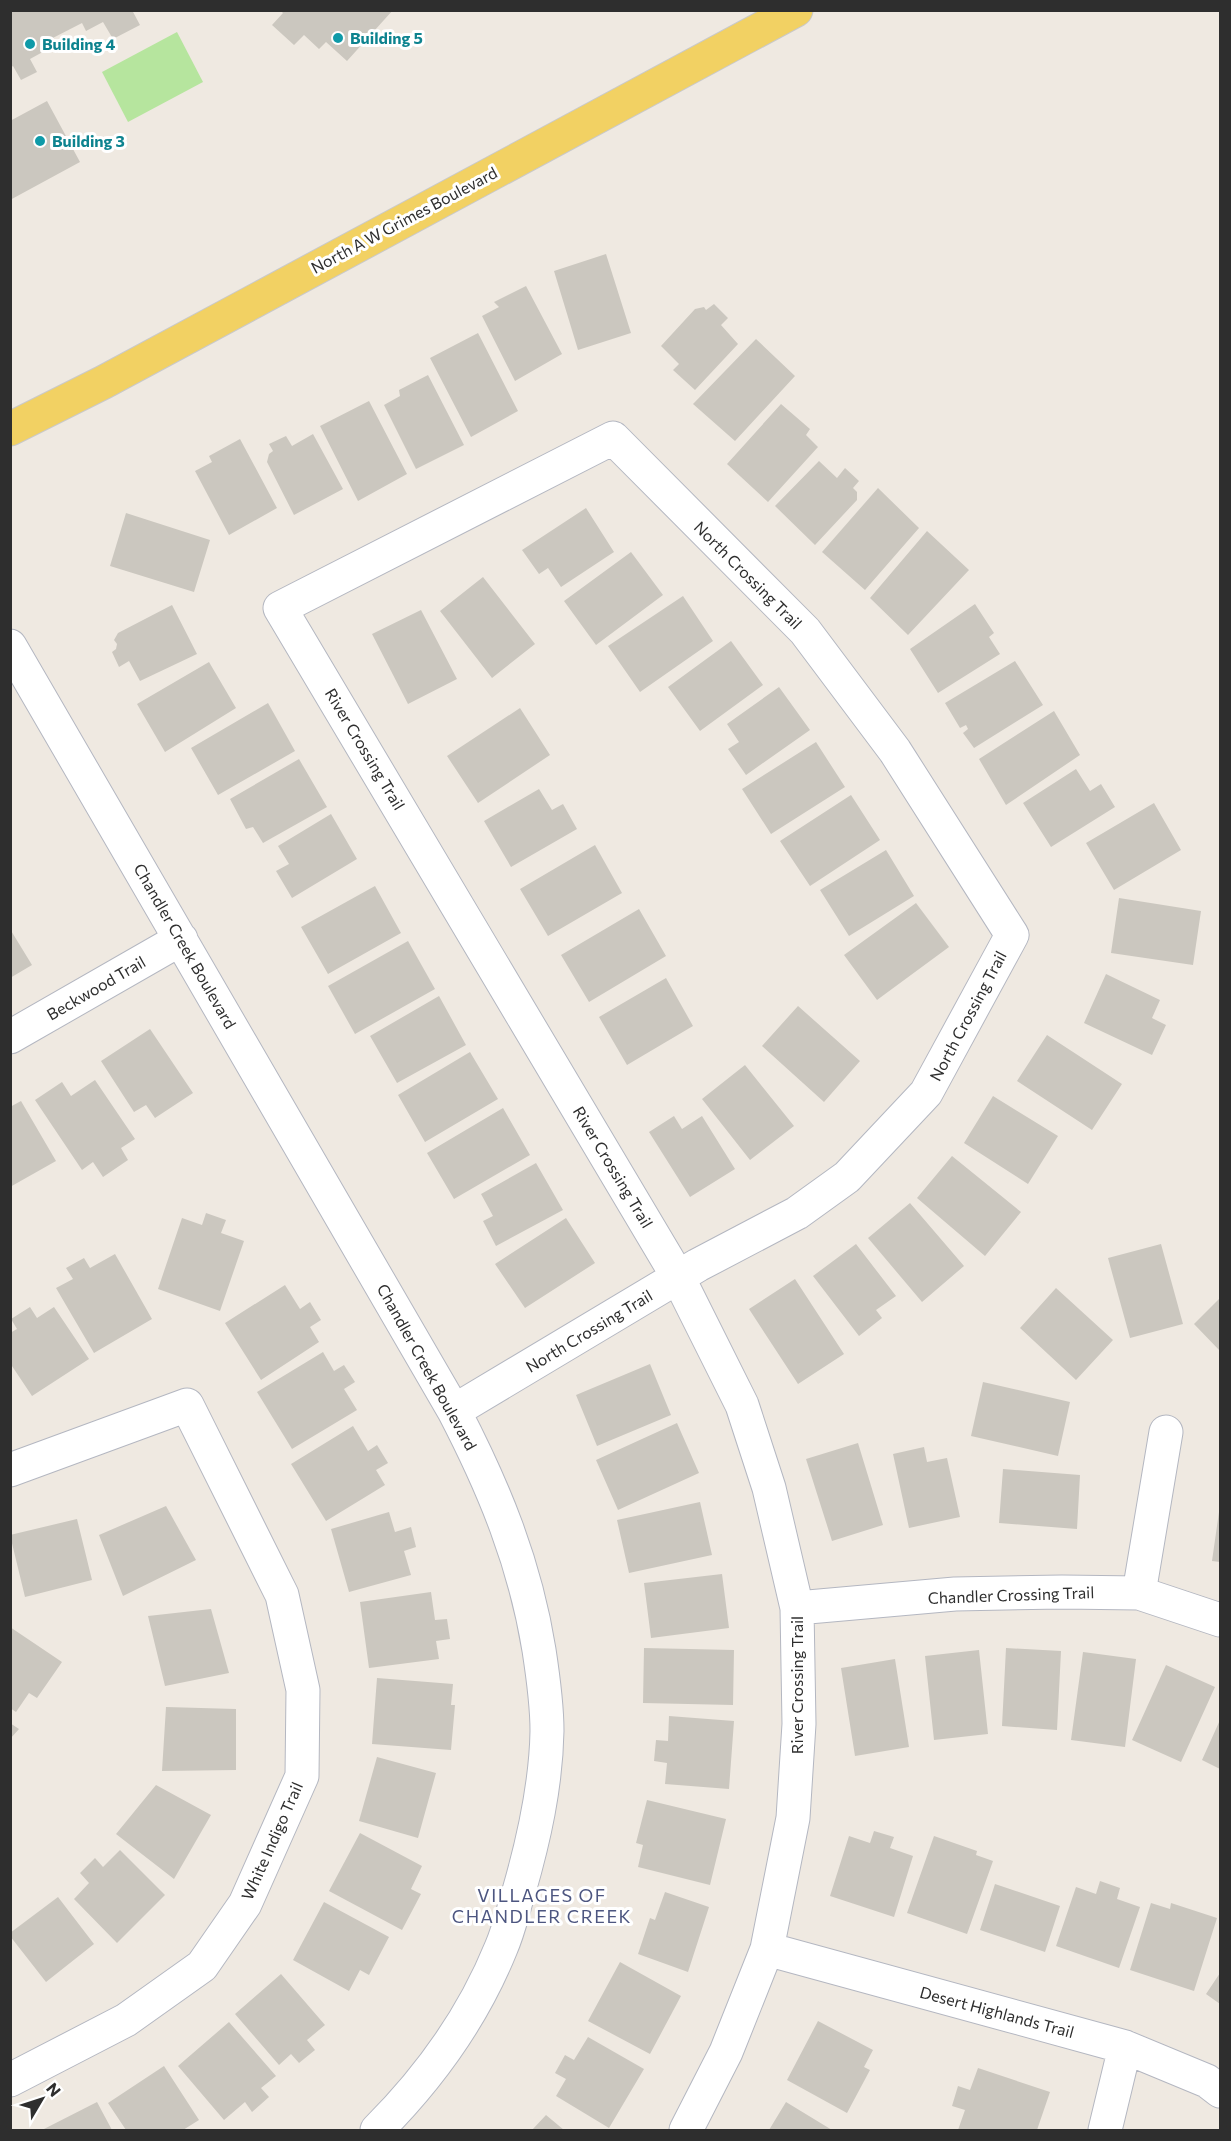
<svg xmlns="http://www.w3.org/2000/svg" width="1231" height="2141" font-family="Commissioner,sans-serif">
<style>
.green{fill:#b6e59e}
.building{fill:#cbc7bf}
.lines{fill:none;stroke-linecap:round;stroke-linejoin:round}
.minor-casing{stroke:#b4b7c1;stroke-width:35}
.major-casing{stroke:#c9c9c9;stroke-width:35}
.minor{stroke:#fff;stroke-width:33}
.major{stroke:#f2d163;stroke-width:33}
.culture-dot{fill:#0f9aa8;stroke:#fff;stroke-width:2}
.labels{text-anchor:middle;stroke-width:6;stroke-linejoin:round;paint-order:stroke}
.culture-label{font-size:16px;font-weight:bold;fill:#0d838f;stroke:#fff;text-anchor:start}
.street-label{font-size:16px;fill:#2e2e2e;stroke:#fff}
.neighbourhood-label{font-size:18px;letter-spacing:1.5px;fill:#4d5680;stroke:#fff}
</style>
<rect width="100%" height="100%" fill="#efe9e1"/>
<path class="green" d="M177 32 203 82 128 122 102 72Z"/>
<path class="building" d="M10 10H132L140 25 113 39 103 22 86 31 82 23 47 41 50 48 30 59 37 72 21 80 13 66 10 68Z
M280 10H393L347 61 326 42 319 49 304 35 294 45 272 25 283 13Z
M47 101 80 162 10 200V121Z
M606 254 631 333 578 350 554 271Z
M526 286 562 354 515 381 482 316 499 307 494 302Z
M714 304 728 318 721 325 738 344 695 390 673 370 679 364 661 346 695 309 704 307 706 310Z
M478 333 518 411 471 437 430 358Z
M756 339 795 376 735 441 693 404Z
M428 375 464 445 416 469 384 405 400 396 399 390Z
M369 401 407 474 358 501 320 426Z
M781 404 810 429 806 435 818 447 768 502 727 464Z
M313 434 343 489 294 515 267 462 269 454 273 451 269 444 286 436 292 446Z
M240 439 277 508 229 535 195 471 212 462 209 456Z
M819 461 837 478 845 468 859 481 853 488 857 492V500L815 545 775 506Z
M878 488 919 528 865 590 822 552Z
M586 508 614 552 561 587 548 568 539 574 522 550Z
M126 513 210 540 194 592 110 566Z
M927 531 969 570 908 635 870 598Z
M631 552 663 595 596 645 564 601Z
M483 577 535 644 492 678 440 611Z
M683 596 713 641 640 692 608 646Z
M975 604 994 633 989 637 1000 654 938 693 910 649Z
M172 605 197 654 140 681 129 661 119 667 112 652 116 649 117 644 114 640 118 633Z
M421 610 457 679 408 704 372 634Z
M731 641 763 685 700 731 668 687Z
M1015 661 1043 705 974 748 963 733 968 729 966 725 960 728 945 703Z
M209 662 236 708 165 752 137 704Z
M779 687 810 730 746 775 728 749 739 742 727 724Z
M268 703 295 751 218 795 191 748Z
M520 708 550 755 478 803 447 756Z
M1054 711 1080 755 1006 805 979 759Z
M816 742 845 787 771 834 742 789Z
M299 759 327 807 263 843 253 827 246 829 230 799Z
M1076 769 1090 791 1101 784 1115 807 1051 847 1023 803Z
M539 789 552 810 563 804 577 829 511 867 484 821Z
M851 795 880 840 810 886 780 841Z
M1154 803 1181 850 1114 890 1086 843Z
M331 814 357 859 292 898 276 871 289 864 278 846Z
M595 845 622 893 548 936 520 889Z
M886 850 914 896 849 936 820 890Z
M375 886 401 933 328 974 301 927Z
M1119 898 1201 911 1193 965 1111 953Z
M916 903 949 947 877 1000 844 955Z
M639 909 666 956 589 1002 561 955Z
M10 929 32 965 10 978Z
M408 941 435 989 355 1034 328 986Z
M1106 974 1160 1000 1152 1018 1166 1025 1152 1055 1084 1023Z
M666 978 693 1026 627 1065 599 1017Z
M439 996 466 1045 397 1083 370 1036Z
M798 1006 860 1061 824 1102 762 1046Z
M150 1029 193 1093 155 1118 146 1105 134 1112 101 1061Z
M1047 1035 1122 1084 1092 1130 1017 1081Z
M470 1052 498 1099 425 1142 398 1095Z
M745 1065 794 1126 750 1160 702 1099Z
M95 1080 135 1139 121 1148 128 1160 103 1177 93 1162 82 1170 35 1100 62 1082 71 1096Z
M993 1096 1058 1136 1028 1184 964 1143Z
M21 1101 56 1161 10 1187V1107Z
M503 1108 530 1155 454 1199 427 1153Z
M674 1116 682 1129 702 1116 735 1169 690 1197 649 1132Z
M952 1156 1021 1212 985 1256 917 1198Z
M536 1163 563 1210 496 1246 483 1221 493 1216 481 1194Z
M910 1203 964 1266 922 1302 868 1238Z
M206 1213 226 1220 221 1233 244 1241 220 1311 158 1289 182 1218 202 1225Z
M566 1218 595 1263 525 1308 495 1264Z
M856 1244 896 1296 876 1310 882 1318 859 1336 813 1276Z
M1161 1244 1183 1324 1130 1338 1108 1258Z
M115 1254 152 1319 94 1353 56 1288 73 1279 66 1268 84 1258 90 1268Z
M795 1279 844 1354 798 1384 749 1309Z
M285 1285 300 1309 310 1302 321 1320 310 1327 319 1342 261 1380 225 1323Z
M1056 1288 1113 1340 1076 1380 1020 1328Z
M1220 1298V1351L1194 1324Z
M30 1307 37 1318 54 1307 89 1359 32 1396 10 1363V1333L17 1329 11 1319Z
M323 1352 334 1371 344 1365 355 1382 344 1389 357 1410 292 1449 257 1392Z
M650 1364 671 1415 597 1446 576 1395Z
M983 1382 1070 1402 1058 1456 971 1436Z
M677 1423 699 1473 618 1510 596 1460Z
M353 1426 368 1451 377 1445 388 1463 376 1470 385 1485 326 1521 291 1464Z
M858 1443 883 1525 832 1541 806 1459Z
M924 1447 927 1462 947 1458 960 1517 909 1528 893 1454Z
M1003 1469 1080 1475 1077 1529 999 1523Z
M700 1502 712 1555 629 1573 617 1520Z
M166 1506 196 1560 123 1596 99 1535Z
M389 1512 395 1532 411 1527 416 1547 404 1551 411 1575 349 1592 331 1529Z
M1219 1512H1220V1562L1212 1561Z
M77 1519 92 1580 25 1597 10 1535Z
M722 1574 729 1628 651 1638 644 1583Z
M431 1592 435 1620 447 1619 450 1639 436 1641 439 1659 369 1668 360 1602Z
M211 1609 229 1673 165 1686 148 1616Z
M10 1627 62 1662 37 1698 29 1693 16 1712 10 1708Z
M644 1648 734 1650 733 1705 643 1703Z
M1006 1648 1061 1651 1057 1730 1002 1726Z
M979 1650 988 1734 934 1740 925 1656Z
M1083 1652 1136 1659 1125 1747 1071 1740Z
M895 1659 909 1747 855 1756 841 1668Z
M1166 1665 1215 1687 1181 1762 1132 1740Z
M377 1678 453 1684 451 1705H455L451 1750 372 1744Z
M166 1707 236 1709V1770L162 1771Z
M669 1716 734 1721 729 1789 665 1784 667 1763 654 1761 656 1740 668 1741Z
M1220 1720V1769L1202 1760Z
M10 1723 19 1729 10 1739Z
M377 1757 436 1773 418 1838 359 1821Z
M156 1785 211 1815 174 1879 116 1834Z
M647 1800 726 1819 710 1885 638 1867 643 1845 636 1843Z
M874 1831 894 1837 890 1848 913 1856 894 1917 830 1896 849 1836 870 1843Z
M360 1833 422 1866 411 1889 421 1894 402 1930 329 1891Z
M934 1836 977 1851 976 1855 993 1861 967 1934 907 1913Z
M120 1850 165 1895 117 1943 74 1899 89 1883 80 1873 95 1858 103 1867Z
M1100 1881 1120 1888 1117 1899 1140 1907 1119 1968 1056 1946 1076 1887 1096 1894Z
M995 1884 1060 1906 1045 1952 980 1930Z
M665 1892 709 1907 688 1972 638 1954 650 1918 655 1920Z
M58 1897 94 1944 46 1982 10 1936V1933Z
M324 1902 389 1937 369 1975 360 1970 349 1991 293 1960Z
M1151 1903 1170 1909 1171 1903 1217 1918 1194 1991 1130 1970Z
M620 1962 681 1996 650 2054 588 2021Z
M1220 1973V2004L1206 1994Z
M281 1974 325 2025 307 2040 315 2050 299 2063 291 2054 279 2065 235 2014Z
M818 2021 873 2050 864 2067 870 2070 847 2113 787 2080Z
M229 2022 276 2076 261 2088 269 2097 252 2112 245 2102 224 2120 178 2066Z
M588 2037 644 2069 609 2128 556 2096 566 2079 555 2073 565 2055 574 2060Z
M164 2066 199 2120 183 2130H126L108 2103Z
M978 2068 1050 2092 1037 2130H958L965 2110 952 2106 958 2086 970 2090Z
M97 2102 112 2130H42Z
M786 2102 832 2130H769Z
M546 2115 564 2130H532Z"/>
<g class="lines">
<g class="minor-casing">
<path id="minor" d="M10 646 454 1411C494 1488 525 1563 539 1650 543 1676 547 1704 547 1731 546 1786 534 1839 519 1891 513 1910 509 1930 501 1948 473 2017 429 2078 377 2130
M10 1037 181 939
M454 1411 678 1277 698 1265 797 1213 847 1177 926 1093 1012 935 895 751 805 631 613 438 280 608 678 1277 742 1405 769 1488 797 1608 799 1724 793 1818 767 1949 726 2052 686 2130
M10 1470 187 1405 282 1595 303 1690 302 1776 245 1904 202 1966 126 2020 10 2080
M1139 1593 1166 1432
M797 1608 955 1594 1062 1592 1139 1593 1220 1620
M767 1949 1125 2047 1207 2081 1220 2091
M1105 2130 1125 2047"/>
</g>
<g class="major-casing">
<path id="major" d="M10 429 104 382 796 10"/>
</g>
<use href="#minor" class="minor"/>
<use href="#major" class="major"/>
</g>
<g class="culture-dot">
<circle cx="338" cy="38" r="6"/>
<circle cx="30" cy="44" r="6"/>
<circle cx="40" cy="141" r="6"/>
</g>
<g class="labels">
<g class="culture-label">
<text x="350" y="44">Building 5</text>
<text x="42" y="50">Building 4</text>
<text x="52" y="147">Building 3</text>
</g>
<g class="street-label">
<text transform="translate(404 220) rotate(-28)" y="6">North A W Grimes Boulevard</text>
<text transform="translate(748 575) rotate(45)" y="6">North Crossing Trail</text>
<text transform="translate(365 749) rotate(59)" y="6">River Crossing Trail</text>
<text transform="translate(185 946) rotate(60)" y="6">Chandler Creek Boulevard</text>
<text transform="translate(96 988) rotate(-30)" y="6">Beckwood Trail</text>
<text transform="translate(968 1016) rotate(-62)" y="6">North Crossing Trail</text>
<text transform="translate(613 1167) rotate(59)" y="6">River Crossing Trail</text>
<text transform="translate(589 1331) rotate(-31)" y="6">North Crossing Trail</text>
<text transform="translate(427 1367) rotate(61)" y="6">Chandler Creek Boulevard</text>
<text transform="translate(1011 1595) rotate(-2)" y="6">Chandler Crossing Trail</text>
<text transform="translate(797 1685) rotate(-90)" y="6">River Crossing Trail</text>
<text transform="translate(272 1841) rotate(-66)" y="6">White Indigo Trail</text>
<text transform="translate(997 2012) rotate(15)" y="6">Desert Highlands Trail</text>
</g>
<g class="neighbourhood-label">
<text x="542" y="1902">VILLAGES OF<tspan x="542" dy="21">CHANDLER CREEK</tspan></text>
</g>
</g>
<rect width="1231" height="2141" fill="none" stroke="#2e2e2e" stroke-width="24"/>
<g transform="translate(42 2099) rotate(51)" stroke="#ffffff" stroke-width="4.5" paint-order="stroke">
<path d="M0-4.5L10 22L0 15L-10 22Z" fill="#2e2e2e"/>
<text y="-9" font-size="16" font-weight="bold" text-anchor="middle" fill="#2e2e2e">N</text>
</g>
</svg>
